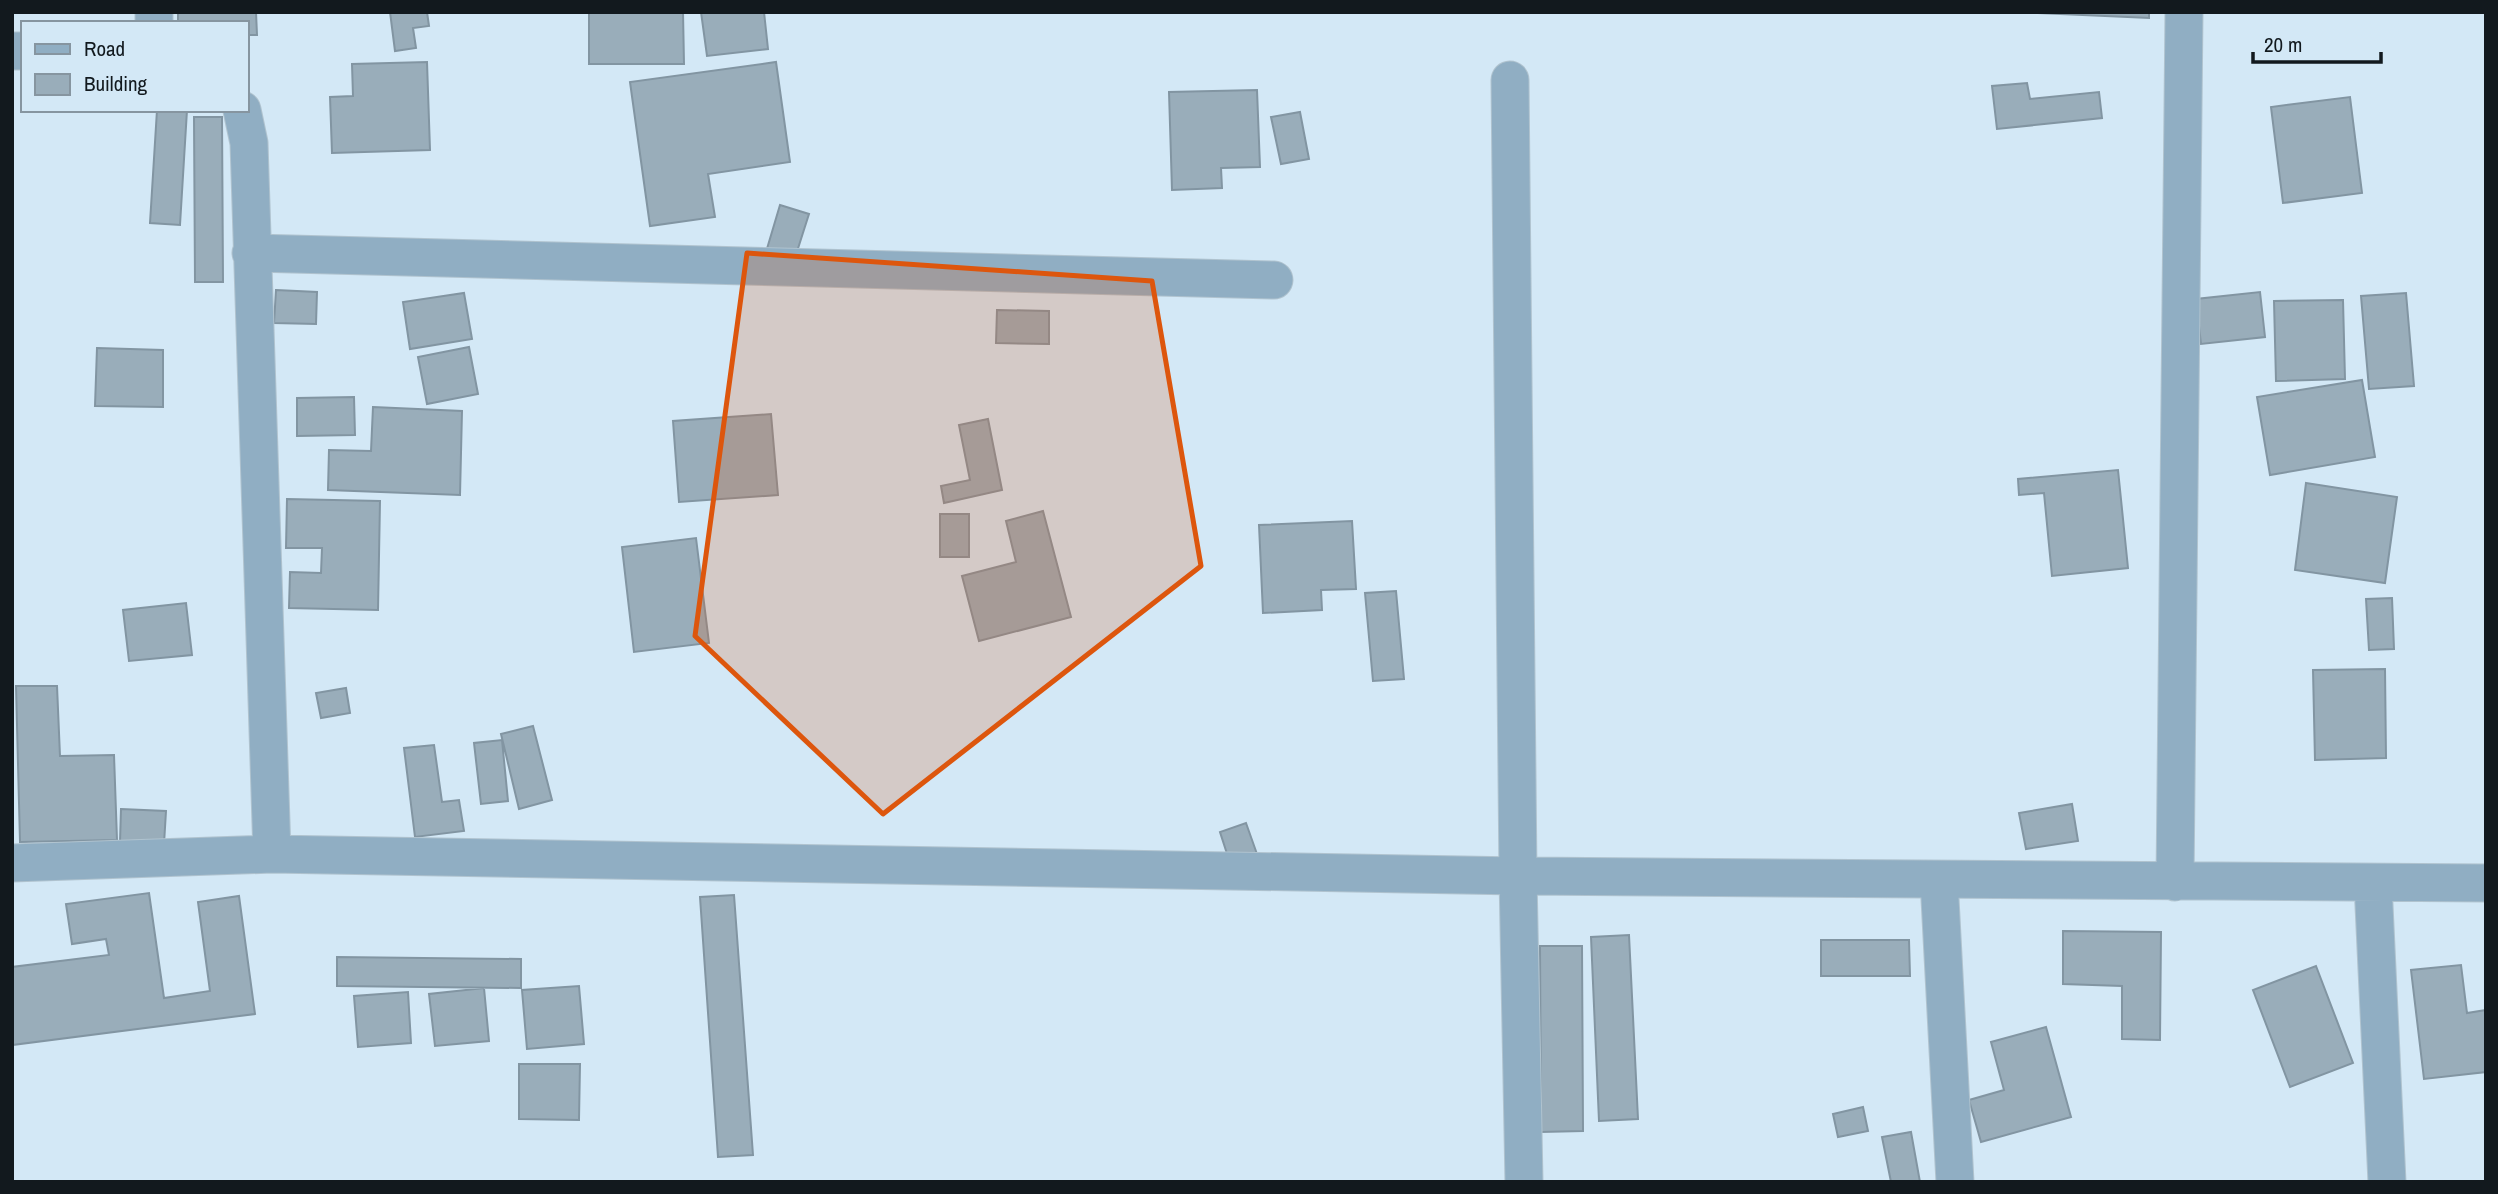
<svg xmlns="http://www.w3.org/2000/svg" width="2498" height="1194" font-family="'Archivo Narrow',sans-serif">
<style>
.building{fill:#99adba;stroke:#8295a2;stroke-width:2}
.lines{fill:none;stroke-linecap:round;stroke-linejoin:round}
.minor-casing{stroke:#b0c3cf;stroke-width:39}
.minor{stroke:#90aec3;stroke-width:37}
.marked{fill:#dd560d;fill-opacity:0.2;stroke:#dd560d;stroke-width:5;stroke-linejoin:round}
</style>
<rect width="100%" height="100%" fill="#d3e8f6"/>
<path class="building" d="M178 12H256L257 35H247V23H178Z
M390 12H427L429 26 413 28 416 48 395 51Z
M589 12H683L684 64H589Z
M701 12H764L768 49 707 56Z
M2017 12H2149V18Z
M427 62 430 150 332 153 330 97 353 96 352 64Z
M776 62 790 162 708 174 715 217 650 226 630 82Z
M2027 83 2030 99 2099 92 2102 118 1997 129 1992 86Z
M1257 90 1260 167 1221 168 1222 188 1172 190 1169 92Z
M2350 97 2362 193 2283 203 2271 107Z
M157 110H187L180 225 150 223Z
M1300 112 1309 159 1281 164 1271 117Z
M194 117H222L223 282H195Z
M780 205 809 214 794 261 766 252Z
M276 290 317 292 316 324 274 323Z
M2260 292 2265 337 2201 344 2196 299Z
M464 293 472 339 410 349 403 302Z
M2406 293 2414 386 2369 389 2361 296Z
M2343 300 2345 379 2276 381 2274 301Z
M997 310 1049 311V344L996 343Z
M469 347 478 394 427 404 418 357Z
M97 348 163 350V407L95 406Z
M2362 380 2375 457 2270 475 2257 397Z
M354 397 355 435 297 436V398Z
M373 407 462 411 460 495 328 490 329 450 371 451Z
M771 414 778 495 679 502 673 421Z
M988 419 1002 490 944 503 941 486 970 480 959 425Z
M2118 470 2128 568 2052 576 2044 493 2019 495 2018 479Z
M2306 483 2397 497 2385 583 2295 570Z
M287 499 380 501 378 610 289 608 290 572 321 573 322 548H286Z
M1043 511 1071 617 979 641 962 576 1016 562 1006 521Z
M940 514H969V557H940Z
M1352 521 1356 589 1321 590 1322 610 1263 613 1259 525Z
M696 538 709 643 634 652 622 547Z
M1396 591 1404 679 1373 681 1365 593Z
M2392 598 2394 649 2369 650 2366 599Z
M186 603 192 655 129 661 123 610Z
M2385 669 2386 758 2315 760 2313 670Z
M16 686H57L60 756 114 755 117 840 20 842Z
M346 688 350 713 321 718 316 693Z
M533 726 552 800 519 809 501 734Z
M502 740 508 801 481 804 474 743Z
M434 745 442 802 459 800 464 831 415 837 404 748Z
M2072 804 2078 841 2026 849 2019 813Z
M121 809 166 811 164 844 120 842Z
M1246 823 1257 854 1230 863 1220 832Z
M149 893 164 998 210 991 198 902 239 896 255 1014 12 1045V967L109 955 106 939 72 944 66 904Z
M734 895 753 1155 718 1157 700 897Z
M2063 931 2161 932 2160 1040 2122 1039V986L2063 984Z
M1629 935 1638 1119 1599 1121 1591 937Z
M1821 940H1909L1910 976H1821Z
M1540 946H1582L1583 1131 1541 1132Z
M337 957 521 959V988L337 986Z
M2461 965 2467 1013 2486 1010V1072L2424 1079 2411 970Z
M2316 966 2353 1063 2290 1087 2253 990Z
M579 986 584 1044 527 1049 522 990Z
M484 988 489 1041 435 1046 429 994Z
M408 992 411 1043 358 1047 354 996Z
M2046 1027 2071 1117 1981 1142 1969 1100 2004 1090 1991 1042Z
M519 1064H580L579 1120 519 1119Z
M1863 1107 1868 1131 1838 1137 1833 1114Z
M1911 1132 1920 1182H1891L1882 1137Z"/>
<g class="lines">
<g class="minor-casing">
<path id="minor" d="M154 23V12
M12 51H23
M1510 80 1518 876 1524 1182
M242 110 249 143 272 854
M251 253 1274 280
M12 863 272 854 1518 876 2486 883
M1939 880 1955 1182
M2175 882 2184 12
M2373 884 2387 1182"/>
</g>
<use href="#minor" class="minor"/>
</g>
<path class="marked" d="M747 253 1152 281 1201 566 883 814 695 636Z"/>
<rect width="2498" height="1194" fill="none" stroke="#12191e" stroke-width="28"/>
<rect x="21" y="21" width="228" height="91" fill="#d3e8f6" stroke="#8695a0" stroke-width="2"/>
<rect x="35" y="44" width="35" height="10" fill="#90aec3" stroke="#8695a0" stroke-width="2"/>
<text x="84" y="56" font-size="21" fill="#12191e">Road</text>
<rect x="35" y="74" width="35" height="21" fill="#99adba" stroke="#8695a0" stroke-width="2"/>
<text x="84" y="91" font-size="21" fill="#12191e">Building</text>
<path d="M2253 52v10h128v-10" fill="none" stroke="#12191e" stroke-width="3.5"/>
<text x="2264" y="52" font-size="21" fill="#12191e" stroke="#d3e8f6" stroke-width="5" paint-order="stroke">20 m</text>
</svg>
